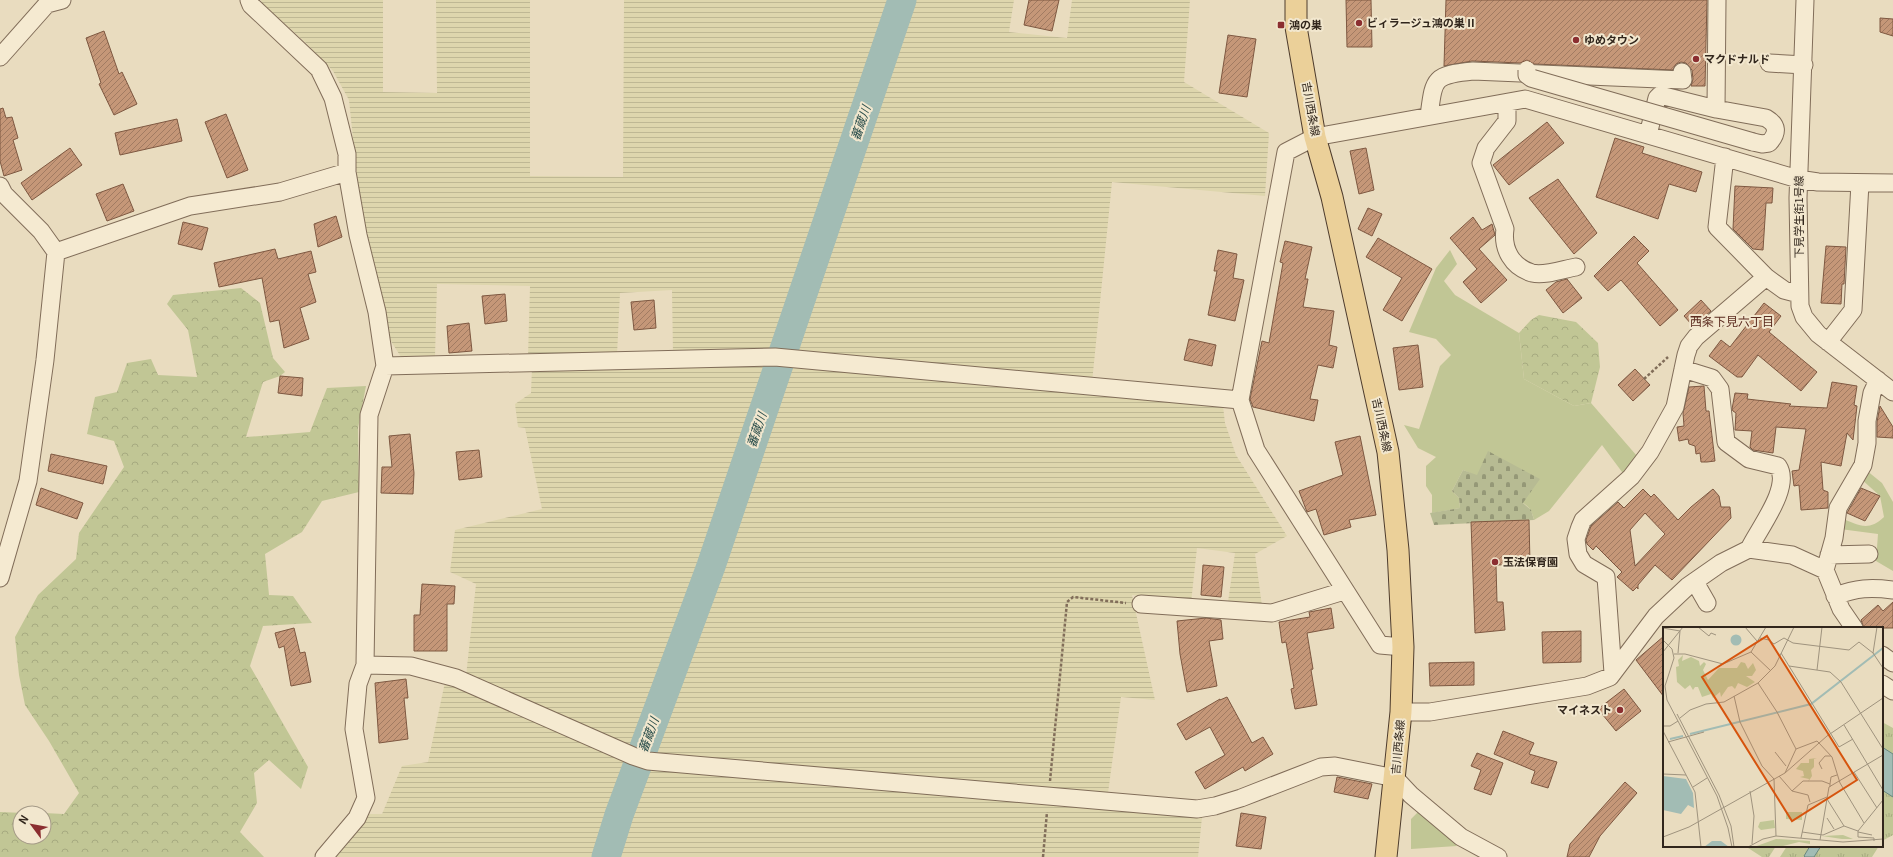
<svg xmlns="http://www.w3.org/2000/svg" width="1893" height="857" font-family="Georgia,'Noto Sans JP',serif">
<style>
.farmland{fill:url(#farmland-rules)}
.grass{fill:#c1c695}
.forest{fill:url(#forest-crowns)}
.cemetery{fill:url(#cemetery-stones)}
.park{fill:url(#park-tufts)}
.water{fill:#a2bcb4;stroke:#6a8880}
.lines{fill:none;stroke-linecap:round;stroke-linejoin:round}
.river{stroke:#a2bcb4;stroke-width:29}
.building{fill:url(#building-hatch);stroke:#7e5841;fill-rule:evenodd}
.minor-casing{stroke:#816d59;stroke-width:19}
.major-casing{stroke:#4e3c2d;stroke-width:23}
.path{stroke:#816d59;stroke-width:2.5;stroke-dasharray:3 2;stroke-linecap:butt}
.minor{stroke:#f5ead1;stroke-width:17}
.major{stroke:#ebd099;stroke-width:21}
.minor-bridge-casing{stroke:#816d59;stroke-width:19;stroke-linecap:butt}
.minor-bridge{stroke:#f5ead1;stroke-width:17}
.poi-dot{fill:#8b2e30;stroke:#f2e7ce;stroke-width:1.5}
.labels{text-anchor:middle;stroke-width:4;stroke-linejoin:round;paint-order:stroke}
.poi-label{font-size:11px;font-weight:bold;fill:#31261c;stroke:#f2e7ce;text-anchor:start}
.street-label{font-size:11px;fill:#31261c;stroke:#f2e7ce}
.water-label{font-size:12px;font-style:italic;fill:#2d504d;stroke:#f2e7ce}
.neighbourhood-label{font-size:12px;fill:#5b2b1f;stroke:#f2e7ce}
.inset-river{fill:none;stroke:#a2bcb4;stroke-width:2}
.inset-road{fill:none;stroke:#9f937e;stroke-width:1}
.view{fill:#d6540e;fill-opacity:0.15;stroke:#d6540e;stroke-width:2}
.inset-edge{fill:none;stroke:#31261c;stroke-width:2}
</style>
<defs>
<pattern id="farmland-rules" width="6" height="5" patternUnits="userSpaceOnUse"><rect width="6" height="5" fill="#ded6ad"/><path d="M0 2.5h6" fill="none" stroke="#bfb894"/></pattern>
<pattern id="forest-crowns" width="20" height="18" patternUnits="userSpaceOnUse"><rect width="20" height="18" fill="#c1c695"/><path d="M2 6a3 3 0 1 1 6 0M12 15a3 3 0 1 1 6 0" fill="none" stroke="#a6aa80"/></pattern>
<pattern id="cemetery-stones" width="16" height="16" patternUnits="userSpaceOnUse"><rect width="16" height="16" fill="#b7bb93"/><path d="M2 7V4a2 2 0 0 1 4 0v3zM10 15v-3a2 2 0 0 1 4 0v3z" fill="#959877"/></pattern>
<pattern id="park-tufts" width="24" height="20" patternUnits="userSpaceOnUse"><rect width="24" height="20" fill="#c1c695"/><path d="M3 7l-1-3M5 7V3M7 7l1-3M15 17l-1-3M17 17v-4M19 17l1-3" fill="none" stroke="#a6aa80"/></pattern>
<pattern id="building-hatch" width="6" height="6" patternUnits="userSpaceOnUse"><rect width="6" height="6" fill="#c59778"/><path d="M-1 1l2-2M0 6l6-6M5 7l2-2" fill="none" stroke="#a17b62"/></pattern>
</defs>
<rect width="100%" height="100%" fill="#e9dcbf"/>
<path class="farmland" d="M261 0H383V92L437 93 436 0H530V176L623 177 624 0H893V7L773 350 673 355 672 290 620 293 617 355 528 357 530 286 437 284 435 357H401L387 335 360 206 349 100 333 71 306 43 262 3Z
M910 0H1014L1009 32 1067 38 1072 0H1190L1184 82 1269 133 1265 196 1112 182 1092 383 793 353 908 27Z
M773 363 633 747 466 676 476 584 450 572 455 530 542 509 525 428 518 427 515 404 531 393 532 367Z
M786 363 1223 406 1225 423 1236 455 1287 536 1255 554 1262 606 1228 602 1235 553 1197 548 1191 603 1132 595 1155 700 1121 697 1108 793 651 752Z
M445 682 628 763 595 857H332L368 814H382L402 766 428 762Z
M645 768 1107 805 1202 817 1198 857H617Z"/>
<path class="grass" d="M1450 250 1457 264 1444 281 1455 295 1519 333 1524 379 1574 406 1591 403 1637 456 1625 476 1602 445 1549 511 1534 520C1533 516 1532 512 1529 508 1517 495 1480 477 1463 470L1452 491 1459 498 1460 508 1432 513V495L1426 486V466L1436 457 1418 448 1404 425 1419 429 1440 366 1451 355 1436 339 1409 332 1436 268Z
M1866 470 1882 483 1893 502V571L1876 561 1878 534 1840 529 1841 518C1859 525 1868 532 1884 517L1880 496 1860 478Z
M1421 809 1457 846 1411 849V819Z"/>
<path class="forest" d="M241 288 260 303 273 358 285 372 280 376 263 382 246 437 310 432 327 388 366 386 358 428 359 492 322 501 302 532 265 554 269 595 293 596 312 623 263 626 250 666 308 767 301 789 269 760 254 773 257 803 240 832 264 857H0V812L24 813H20V837H44V813L64 814 79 793 49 741 25 705 19 675 15 637 38 595 76 559 79 533 124 467 114 441 87 434 95 397 117 392 127 363 151 359 158 375 197 377 188 330 167 304 173 295Z
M1539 315 1576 322 1598 343 1600 367 1591 403 1574 406 1524 379 1519 333 1531 320Z"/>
<path class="cemetery" d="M1488 451 1540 479 1523 503 1531 510 1534 520 1434 525 1430 513 1460 508 1459 498 1452 491 1463 470 1477 475Z"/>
<path class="park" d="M1882 722 1893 728V835L1882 841Z
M1745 846H1776L1769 857H1762Z
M1787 846H1879L1872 857H1780Z"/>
<path class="water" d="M1882 747 1893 754V797L1882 790Z
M1810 846H1821L1814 857H1805L1804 856Z"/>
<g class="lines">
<path class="river" d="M606 857 619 815 711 566 902 0"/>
</g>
<path class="building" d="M1029 0H1059L1052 31 1024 25Z
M1346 0H1371L1372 47H1347Z
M1446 0H1707L1705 86H1691L1693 79 1692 70 1686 63 1681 62 1676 64 1673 70 1534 64 1527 60 1520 63 1472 61 1444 66Z
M1880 18 1893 19V36L1880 32Z
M104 31 119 74 122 72 137 104 114 115 99 84 101 83 86 38Z
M1228 35 1256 39 1247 97 1219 93Z
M3 108 6 118 12 117 18 138 13 140 22 170 4 176 0 161V109Z
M226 114 248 170 227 178 205 122Z
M177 119 182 141 120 155 115 133Z
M1547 122 1564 143 1509 185 1493 165Z
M1615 138 1644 147 1642 153 1702 172 1696 192 1669 184 1658 219 1596 197Z
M70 148 82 165 32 200 21 183Z
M1366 148 1374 190 1359 194 1350 151Z
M1558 179 1597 233 1574 254 1529 198Z
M123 184 134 211 107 221 96 194Z
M1735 186 1773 188 1772 203H1766L1763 250 1753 249 1733 229Z
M1368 208 1382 214 1372 236 1358 229Z
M336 216 342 237 318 247 314 224Z
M1473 217 1482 230 1492 224 1495 235 1479 249 1507 280 1481 303 1463 282 1477 269 1450 238Z
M183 222 208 228 202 250 178 244Z
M1634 236 1649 251 1637 263 1678 310 1660 326 1621 280 1608 291 1594 276Z
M1378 238 1432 269 1402 321 1383 310 1402 278 1366 257Z
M1285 241 1312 247 1305 279H1308L1303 307 1334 311 1329 345 1337 347 1333 368 1318 365 1310 399 1318 400 1314 421 1253 407 1250 399 1262 341 1269 343 1283 263 1280 262Z
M1826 246 1846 247 1844 284H1842L1841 304 1821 303Z
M275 249 278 259 311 251 316 272 308 274 316 302 300 308 309 339 284 348 279 320 270 322 262 278 219 287 214 263Z
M1218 250 1237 254 1233 278 1244 280 1235 321 1208 315 1217 271H1214Z
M1567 279 1582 298 1563 313 1546 290 1556 282Z
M505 294 507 321 485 324 482 296Z
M654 300 656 328 634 330 631 302Z
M1701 300 1711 311 1693 326 1684 316Z
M1764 303 1781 316 1769 332 1817 372 1801 391 1758 355 1742 377H1737L1709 356 1721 340 1730 347Z
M469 323 472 351 449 353 447 326Z
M1189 339 1216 345 1212 366 1184 360Z
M1418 345 1423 387 1399 390 1393 348Z
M1635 369 1650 385 1633 401 1618 385Z
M280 376 303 378 302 396 278 393Z
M1832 382 1857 386 1854 405 1857 406 1853 440 1847 433 1841 466 1821 462 1823 490 1828 492V508L1801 510 1799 485 1794 486 1792 471 1799 470 1806 429 1776 427 1773 453 1753 450 1750 447 1752 431 1735 430 1736 413 1733 411 1732 409 1735 393 1748 394 1747 399 1791 404 1789 406 1827 408Z
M1704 386 1706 411H1709L1715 461 1707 462H1701L1700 453 1696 454 1695 446 1689 444 1688 439 1679 441 1677 427 1684 426 1683 413 1689 387Z
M1880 406 1893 427V438L1877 437V422Z
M410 434 414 473 413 494 381 493 382 467H392L389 436Z
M1360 436 1376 515 1349 520 1351 527 1324 535 1316 509 1307 512 1299 491 1343 475 1335 442Z
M479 450 482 477 459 480 456 452Z
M51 454 107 466 103 484 48 471Z
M41 488 83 503 77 519 36 505Z
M1861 488 1880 496 1865 521 1847 513Z
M1643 489 1651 497 1654 494 1678 520 1691 507 1713 489 1719 496 1721 507H1730L1731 518 1672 580 1655 565 1638 585V589L1637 587 1633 591 1617 577 1622 572 1596 546 1593 550 1587 544 1586 540 1591 526 1618 502 1624 508ZM1645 513 1665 534 1635 566 1630 530Z
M1529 520 1530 564 1496 565 1497 602H1503L1505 630 1475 633 1471 522Z
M1203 565 1224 567 1221 597 1201 595Z
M422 584 455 586 454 604H447V651H414V615H420Z
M1893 602V628H1864L1861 620 1878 605 1883 611Z
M1331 608 1334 628 1307 633 1313 669 1311 670 1317 705 1295 709 1291 689 1294 688 1286 642 1282 643 1279 622 1310 617 1309 612Z
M1206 618 1221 620 1223 639 1209 641 1217 686 1187 692 1180 654 1177 621Z
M294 628 300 653 305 652 311 682 291 686 284 646 279 648 275 633Z
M1581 631V662L1543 663 1542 632Z
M1664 636V697L1636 660Z
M1474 662V685L1430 686 1429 663Z
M406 679 408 698H404L408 739 379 743 375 683Z
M1624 689 1641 711 1616 731 1598 709Z
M1227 697 1252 743 1263 737 1273 754 1245 771 1243 767 1205 789 1195 772 1225 755 1210 727 1186 740 1177 724 1220 699V700Z
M1503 731 1534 743 1529 754 1557 762 1548 788 1531 783 1535 771 1494 754Z
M1477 753 1503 763 1491 795 1474 789 1481 770 1471 766Z
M1337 777 1372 784 1368 799 1334 792Z
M1625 782 1637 793 1600 836 1589 857H1567L1570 844Z
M1241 813 1266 817 1261 849 1236 846Z"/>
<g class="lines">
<g class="minor-casing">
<path id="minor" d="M249 0 251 5 319 69 333 98 347 154V172L358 235 377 312 385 366 369 415 365 665 358 684 354 729 366 798 357 818 324 857
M1805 0 1798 198 1800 306 1804 317 1818 334 1893 392
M0 57 47 4 62 0
M1769 63 1804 65
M1507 103V121L1486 148 1481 163 1505 229C1502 249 1512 267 1532 273 1545 276 1564 269 1576 267
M1716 109 1766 118C1778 125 1778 133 1769 143L1762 144 1753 142
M1429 116C1434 78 1433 75 1473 71L1683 80 1682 72
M1648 135 1657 98 1660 95 1716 109 1717 0
M1725 157 1717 227 1766 277
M0 186 4 194 41 231 56 252 190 206 280 192 347 172
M1828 342 1853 310 1860 183
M385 366 775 357 1240 400
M1683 369 1712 378 1720 389 1726 442 1749 459 1778 466C1792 487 1759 528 1749 549
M1829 555 1869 554
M0 578 28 481 45 360 56 252
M1695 582 1707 603
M1835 596C1857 588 1870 587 1893 590
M1141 604 1272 613 1344 591
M1854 628 1841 609 1825 570 1834 538 1838 508 1863 465 1867 443V421L1872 393 1878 380
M1403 647 1380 645 1256 450 1240 400 1286 152 1315 137 1525 99 1798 179 1818 182 1893 183
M1882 655 1893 663
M365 665 411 666 456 678 633 756 648 761 1197 809 1215 806 1241 798 1321 767 1335 766 1395 778 1411 795 1461 837 1498 857
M1613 673 1606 577 1584 564 1578 554 1576 539 1580 527 1583 520 1631 477 1650 452 1675 407 1686 355 1689 346 1696 337 1766 277 1784 290 1799 294
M1882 684 1893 691
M1401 712H1430L1551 692 1587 686 1610 677 1656 616 1688 586 1721 563 1749 549 1792 555 1825 570"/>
</g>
<g class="major-casing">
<path id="major" d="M1296 0V27L1315 137 1332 197 1388 452 1398 550 1403 647 1401 712 1386 857"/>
</g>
<path class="path" d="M1644 379 1668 357
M1050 781 1067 602 1073 597 1126 603
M1043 857 1047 812"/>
<use href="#minor" class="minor"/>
<use href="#major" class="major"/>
<g class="minor-bridge-casing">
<path id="minor-bridge" d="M1527 70V75L1531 78 1753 142"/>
</g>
<use href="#minor-bridge" class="minor-bridge"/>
</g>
<g class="poi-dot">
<circle cx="1359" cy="23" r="4"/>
<rect x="1277" y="21" width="8" height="8" rx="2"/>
<circle cx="1576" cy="40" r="4"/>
<circle cx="1696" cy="59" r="4"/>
<circle cx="1495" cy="562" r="4"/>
<circle cx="1620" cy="710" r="4"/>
</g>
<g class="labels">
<g class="poi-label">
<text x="1367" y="27">ビィラージュ鴻の巣 II</text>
<text x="1289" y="29">鴻の巣</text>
<text x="1584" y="44">ゆめタウン</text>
<text x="1704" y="63">マクドナルド</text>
<text x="1503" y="566">玉法保育園</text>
<text x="1612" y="714" text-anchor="end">マイネスト</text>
</g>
<g class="street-label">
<text transform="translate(1311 109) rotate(80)" y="4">吉川西条線</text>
<text transform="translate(1799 217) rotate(-90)" y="4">下見学生街1号線</text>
<text transform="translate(1382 425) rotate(78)" y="4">吉川西条線</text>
<text transform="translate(1398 747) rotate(-85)" y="4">吉川西条線</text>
</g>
<g class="water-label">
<text transform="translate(861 123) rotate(-71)" y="4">蕃蔵川</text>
<text transform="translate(757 430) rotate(-71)" y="4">蕃蔵川</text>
<text transform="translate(649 735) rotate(-70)" y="4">蕃蔵川</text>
</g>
<g class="neighbourhood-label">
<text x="1732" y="326">西条下見六丁目</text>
</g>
</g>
<g transform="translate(1663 627)">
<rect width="220" height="220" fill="#e9dcbf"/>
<path d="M154 131 151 132V140L148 143 149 149 145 155 146 152 137 150 141 149 140 144 133 142 138 136H146V132ZM180 208 190 212H209H179L159 209Z" fill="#c1c695"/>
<path d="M20 28 19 34 28 30 36 34 37 39 41 35 43 37 40 43 45 53 56 41H74L78 35 82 36 85 42 90 36 93 43 89 49H83L92 55 84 60 75 56 72 62 69 59 65 60 58 70 57 65 50 71 48 67 39 70 35 60H32L30 63 27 58 22 62 14 55 13 40 16 39 15 33ZM113 212 147 214V217L136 215 116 220H91Z" fill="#c1c695"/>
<path d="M123 185H139V193L123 192ZM111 193 112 201 98 203 95 200 97 195Z" fill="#c1c695"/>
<path d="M67.5 13a5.5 5.5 0 1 1 11 0a5.5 5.5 0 1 1-11 0ZM0 149 23 152 30 166 31 181 25 178 18 187 0 183ZM49 214H58L66 220H41Z" fill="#a2bcb4"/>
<path class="inset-river" d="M27 107 148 77 220 21M7 112 20 109"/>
<path class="inset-road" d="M35 0 46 9 48 6 53 8M82 0 94 14M103 0 88 25 108 44M0 1 17 4 15 26M97 11 106 13 111 17 121 11 130 16 186 23 196 15 210 26 220 41M0 13 9 22 11 31 2 59 4 73 54 169 65 201 69 220M0 25 20 0M118 26 176 120 190 112M210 26 214 0M11 27H22L60 37 88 25M126 39 167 45 178 55 220 122M154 43 159 0M95 56 114 85 133 122M71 69 77 95 99 139 111 152 113 209M14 87 56 168 68 199 71 220M17 91 27 83 43 77 61 75 95 56 112 39 131 0M181 98 220 163M0 99H7L15 94M0 104 32 165 38 220M5 115 41 105M112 125 123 139M159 142 156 136 162 129H168M191 145 214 181M122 146 133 122 154 114 156 116 169 130 177 156 201 196M0 147 23 148M116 149 129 164 145 168 147 175M167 157 168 150 174 148M30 160 44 151M87 164 91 189 89 217M129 164 140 154H159L167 157V160M164 172 181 199M164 191 171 202M139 205 160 208 181 199 195 204M195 205 209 208M0 210 26 200 122 146 164 109 220 71M138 211 145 178 164 170M157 213 166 160 220 128M211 214V211L195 210V204L220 173M85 220 100 212 113 209 180 215 220 212"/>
<path class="view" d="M104 9 194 153 129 194 39 50Z"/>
<rect width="220" height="220" class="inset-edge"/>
</g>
<g transform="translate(32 825) rotate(302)"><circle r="19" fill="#f2e7ce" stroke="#a59a87"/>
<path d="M0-3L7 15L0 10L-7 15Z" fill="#8b2e30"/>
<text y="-6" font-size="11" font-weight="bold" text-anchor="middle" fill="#31261c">N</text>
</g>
</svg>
